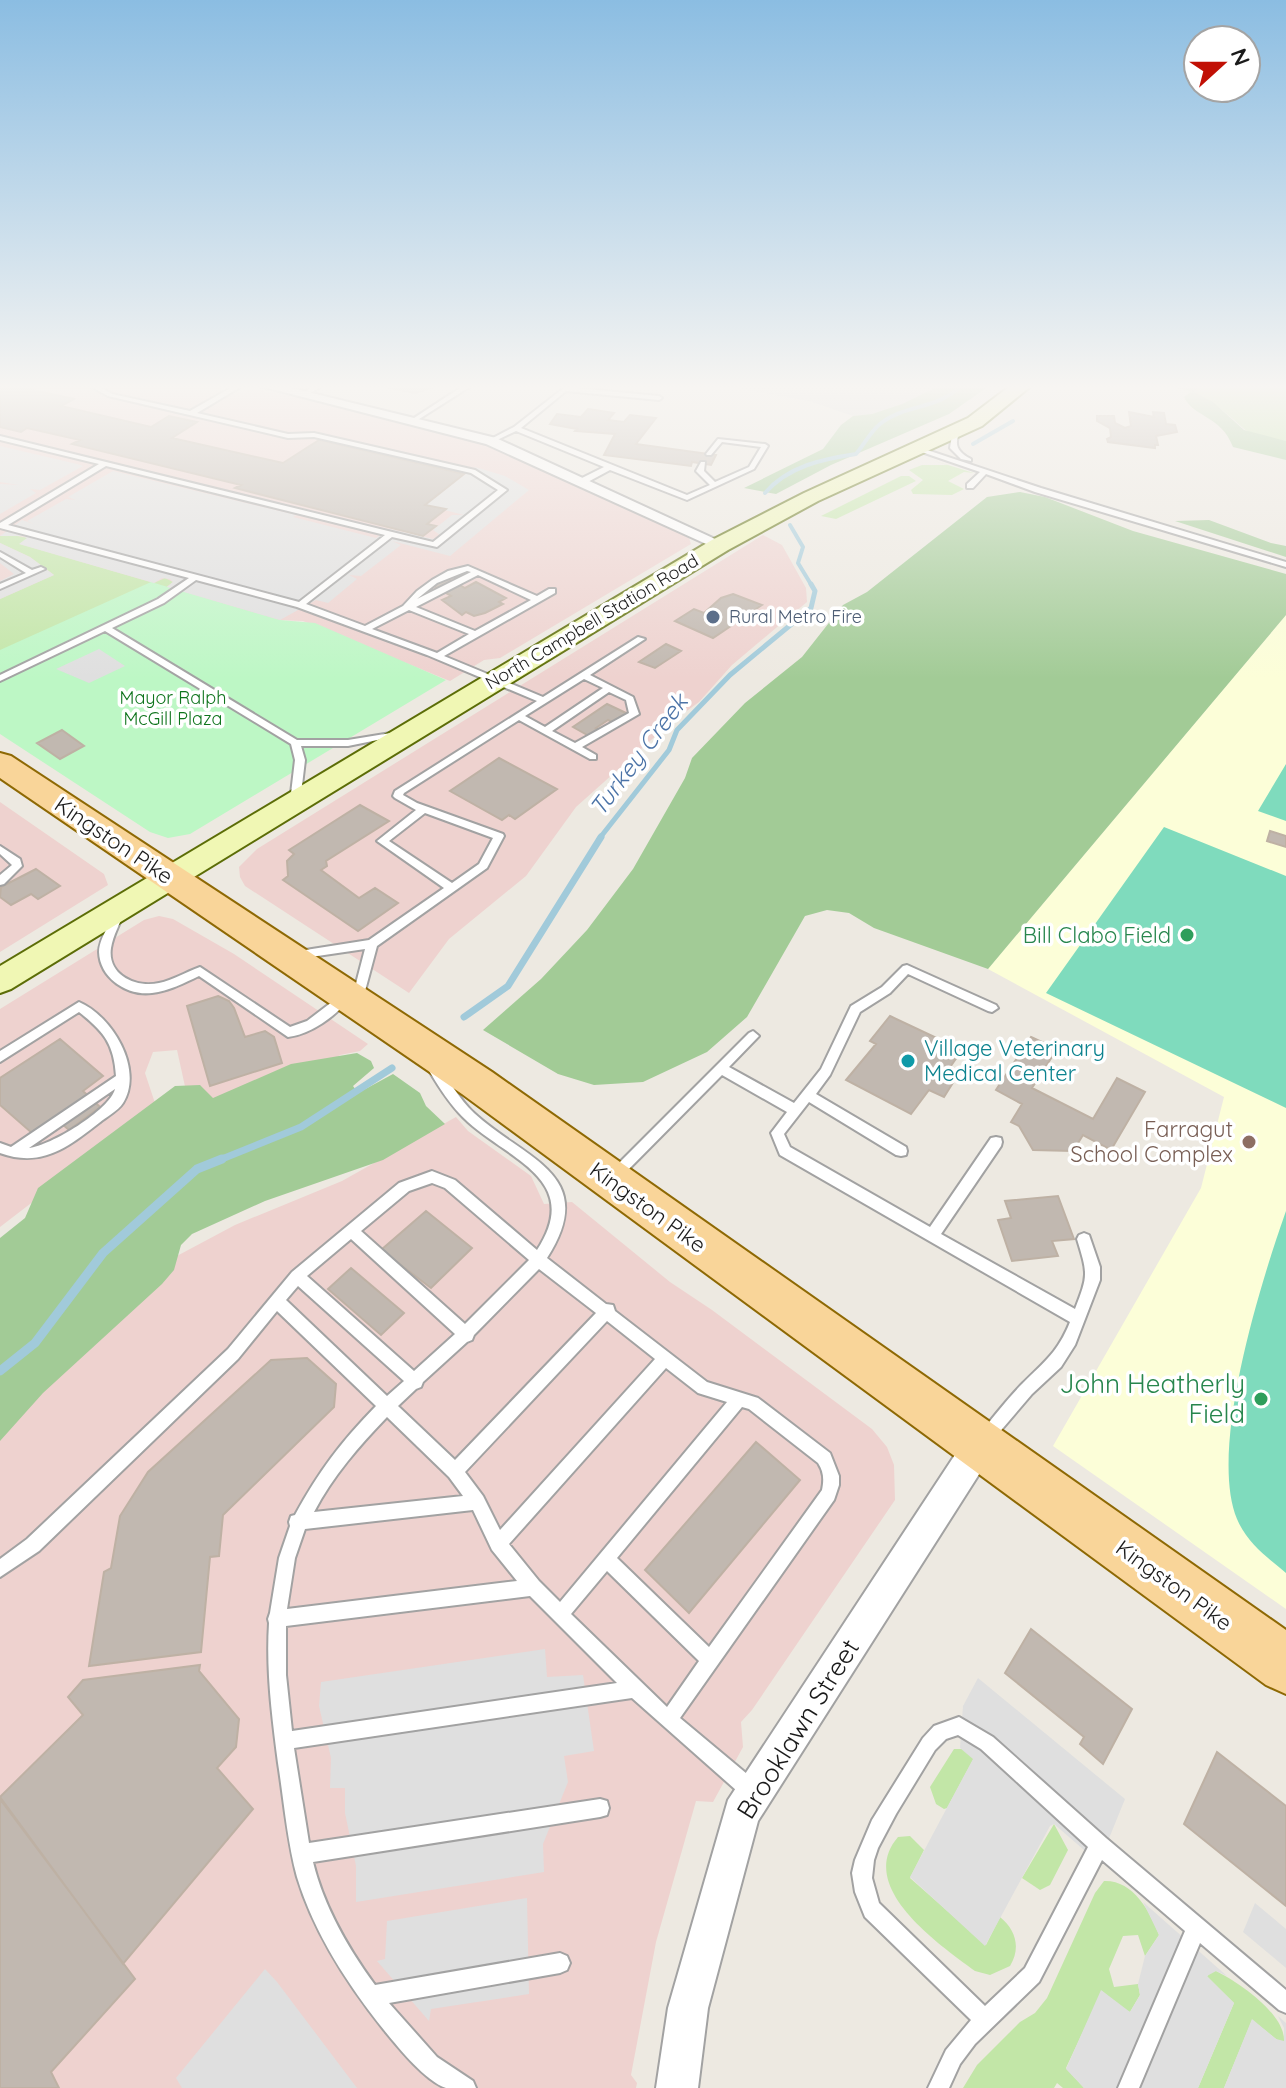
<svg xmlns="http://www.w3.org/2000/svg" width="1286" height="2088" font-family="Quicksand,sans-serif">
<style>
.residential{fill:#d9d8d8}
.commercial{fill:#eed2cf}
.education{fill:#fcfed8}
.grass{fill:#c2e6a7}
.forest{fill:#a2cb96}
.park{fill:#bdf7c5}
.pitch{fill:#7fdbbd}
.parking{fill:#dfdfdf}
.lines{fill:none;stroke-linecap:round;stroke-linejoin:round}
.stream-far3{stroke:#a1cada;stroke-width:4}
.stream-far2{stroke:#a1cada;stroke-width:5}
.stream-far1{stroke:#a1cada;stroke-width:7}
.stream{stroke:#a1cada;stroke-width:9}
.building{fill:#c1b8b0;stroke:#beb1a4;stroke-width:2}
.service-casing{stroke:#a2a2a2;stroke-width:4}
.minor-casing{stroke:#a2a2a2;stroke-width:4}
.secondary-casing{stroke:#5c6d07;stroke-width:4}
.primary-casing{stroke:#8e6904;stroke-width:4}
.service{fill:#fff;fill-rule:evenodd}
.minor{fill:#fff;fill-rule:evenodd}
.secondary{fill:#f0f7b4;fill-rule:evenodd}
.primary{fill:#f9d599;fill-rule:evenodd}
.service-dot{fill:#5c6f8a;stroke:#fff;stroke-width:3}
.leisure-dot{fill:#2e9e5b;stroke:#fff;stroke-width:3}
.culture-dot{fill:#0f9aa8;stroke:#fff;stroke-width:3}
.education-dot{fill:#8d6e63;stroke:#fff;stroke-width:3}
.labels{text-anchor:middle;stroke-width:7;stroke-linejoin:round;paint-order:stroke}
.far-service-label{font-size:18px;fill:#4e5e75;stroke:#fff;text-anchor:start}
.far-street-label{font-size:18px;fill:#1b1b1b;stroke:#fff}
.far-park-label{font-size:18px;fill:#0e741c;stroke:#fff}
.street-label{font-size:22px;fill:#1b1b1b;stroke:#fff}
.leisure-label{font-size:22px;fill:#27864d;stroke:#fff;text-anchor:end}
.culture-label{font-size:22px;fill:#0d838f;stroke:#fff;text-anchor:start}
.education-label{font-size:22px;fill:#785e54;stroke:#fff;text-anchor:end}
.water-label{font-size:24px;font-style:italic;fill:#4b73a7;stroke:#fff}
.near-leisure-label{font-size:26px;fill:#27864d;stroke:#fff;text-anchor:end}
.near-street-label{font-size:26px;fill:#1b1b1b;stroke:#fff}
</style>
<rect width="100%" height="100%" fill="#ede9e1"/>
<path class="residential" d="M726 386H939L902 404 872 414 853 416 809 401Z"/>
<path class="commercial" d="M0 386H222V392L234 394 251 389 303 398 480 443 616 502 689 538 691 544 500 658 484 660 450 681 303 621 280 620 0 671Z
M763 535 782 545 806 588 807 602 732 665 699 702 669 724 576 807 526 876 449 939 409 993 245 886 240 877 239 867 257 849Z
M0 802 104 874 108 885 0 952Z
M159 916 173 919 234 954 368 1044 360 1051 340 1055 311 1077 236 1098 188 1100 177 1050 153 1052 145 1073 159 1115 86 1161 0 1227V1009L144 920Z
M456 1117 468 1131 531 1176 544 1204 572 1202 670 1282 712 1310 872 1429 887 1447 894 1465 895 1500 752 1710 741 1722 743 1747 713 1802 696 1801 656 1942 631 2075 637 2083 636 2088H0V1433L175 1257 235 1225 342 1181Z"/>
<path class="education" d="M1286 615V1609L1053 1446 1201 1188 1224 1097 988 969Z"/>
<path class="grass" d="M1165 386H1286V441C1275 438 1251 436 1243 428 1219 406 1199 390 1165 386Z
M935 461 974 473 964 472 948 481 964 489 952 495 913 494 911 490 923 480 909 470 922 465H947Z
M901 476H909L916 481 836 519 821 516Z
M12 535 28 538 20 544 154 583 165 578 173 582 152 598 0 671V599L54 575 30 557 0 543V536Z
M954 1749H963L974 1758 947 1808 944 1809 936 1804 930 1787Z
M1054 1824 1068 1850 1050 1885 1040 1890 1022 1878Z
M910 1836 924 1850 910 1878 986 1945 1000 1917C1016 1930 1021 1948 1010 1966L990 1975 975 1971C940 1945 855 1887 898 1837Z
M1104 1881C1133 1880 1150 1911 1159 1935L1145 1956 1138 1935 1123 1936 1109 1969 1114 1987 1138 1984 1140 1995 1130 2012 1123 2009 1102 1991 1066 2068 1084 2088H1063L1057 2083 1054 2088H963L977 2065 1020 2022 1035 2013 1047 1998 1095 1893Z
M1216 1971C1238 1982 1286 2014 1284 2042H1280L1252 2020 1224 2088H1198L1234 2003 1207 1977 1209 1972Z"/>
<path class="forest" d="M939 386H989L949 414 831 465 776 494 744 488 823 449 841 425 853 416 872 414 902 404Z
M1165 386H1200L1194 392 1213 402 1244 430 1286 441V460L1233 447C1221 415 1194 418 1184 397L1192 391Z
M1020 492 1045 497 1133 531 1286 574V615L988 969 874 928 849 913 827 910 805 916 747 1017 707 1052 643 1082 594 1085 558 1074 483 1030 541 979 587 930 633 869 685 778 692 758 745 703 802 657 843 605 867 592 987 497Z
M1209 520 1271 543 1286 546V557L1175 521Z
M357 1053 371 1061 374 1068 353 1086 358 1093 393 1074 420 1093 426 1106 445 1124 383 1160 265 1201 192 1234 181 1245 174 1270 162 1284 43 1393 0 1441V1238L25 1218 38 1188 175 1086 200 1085 213 1098 291 1064Z"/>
<path class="park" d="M151 582 280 620 315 623 446 680 190 834 168 838 150 832 0 734V650Z"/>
<path class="pitch" d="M1286 764V821L1258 811Z
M1164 827 1286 876V1108L1046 993Z
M1286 1211V1573C1267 1557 1247 1543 1237 1519 1208 1449 1261 1282 1286 1211Z"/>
<path class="parking" d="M0 446 77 464 83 466 40 490 30 489 36 493 0 514V484L19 485 0 482Z
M475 467 505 476 529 490 450 556 392 541 401 545 361 576 349 575 357 579 328 603 316 600 280 620 167 587 173 582 170 579 162 578 154 583 19 544 27 538 23 536H0L22 520 34 524 27 521 66 499 76 500 68 497 113 471 296 515 293 517 376 538 390 529 433 539 440 535 433 530 452 515H464L425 505Z
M0 543 30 557 54 575 0 599V581L14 574 0 563Z
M99 649 125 666 89 683 56 669Z
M545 1649 547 1677 583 1675 594 1751 564 1756 568 1782 543 1844 544 1872 356 1902V1866L345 1813V1788H330L331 1758 319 1706 321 1682Z
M978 1678 1125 1799 1099 1863 1054 1824 1050 1826 985 1946 910 1877 973 1759 960 1748 963 1706Z
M527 1898 529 1994 431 2009 429 2021 377 1961 385 1959 387 1921Z
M1143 1902 1227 1976 1216 1971 1207 1976 1234 2003 1198 2088H1084L1066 2069 1101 1990 1130 2012 1140 1995 1138 1984 1145 1956 1159 1935Z
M1255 1903 1286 1929V1968L1243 1932Z
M265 1969 277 1982 357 2088H182L176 2078Z
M1278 2016 1286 2023V2088H1224L1252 2019 1276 2039 1284 2041V2028Z"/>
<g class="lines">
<path class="stream-far3" d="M973 444 1013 421
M765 493C788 466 823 459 856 454 864 445 870 432 880 424 904 404 938 410 960 386
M790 525 803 547 798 563 812 586"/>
<path class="stream-far2" d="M599 839 669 750 677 730 730 675 811 608 815 591 811 584"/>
<path class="stream-far1" d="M464 1017 508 986 601 837
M217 1161 301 1127 392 1068"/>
<path class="stream" d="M0 1371 35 1343 103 1253 197 1169 222 1159"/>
</g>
<path class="building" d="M0 386H14L74 399 61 406 151 427 169 416 197 422 172 438 283 463 319 440 464 474 425 505 446 509 427 524 436 526 423 536 235 488 241 485 72 444 80 440 27 428 21 432 0 427Z
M381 386H437L415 393Z
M588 409 614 413 608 420 624 422 630 415 656 418 636 444 716 455 711 465 692 462 691 466 604 455 615 434 575 431 577 429 550 424 557 414 581 417Z
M1129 412 1154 417 1153 412 1164 413 1166 424 1175 425 1177 432 1156 436 1158 445H1155V448L1108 442 1107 439 1111 437 1110 428 1097 421V416H1114L1115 423 1125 428 1131 426Z
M447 578 465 588 476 582 506 598 499 602 503 604 485 613 474 616 466 612 462 615 442 600 451 596 432 585Z
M733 594 762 605 713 638 675 621 694 609 704 613 721 598Z
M666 644 681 651 655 668 639 662Z
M607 704 626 713 612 722 608 720 596 728 601 730 591 737 573 727Z
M62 730 84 746 60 759 37 743Z
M499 758 557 789 515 819 509 815 502 820 450 791Z
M360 805 389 821 326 861 327 866 321 870 359 898 375 888 398 903 358 931 283 880 288 876 287 861 294 854 289 850Z
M1270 831 1286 836V847L1267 841Z
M36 869 60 886 38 899 31 894 11 905 0 897 1 887Z
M218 996 229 1001 234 1008 245 1037 265 1031 274 1037 282 1063 210 1086 187 1006Z
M890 1016 962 1050 946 1073 956 1078 944 1097 929 1090 911 1114 846 1080 876 1044 870 1041Z
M1031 1037 1057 1049 1032 1088 1093 1119 1117 1078 1145 1092 1111 1150 1083 1135 1073 1151 1033 1150 1019 1126 1011 1122 1022 1104 996 1090Z
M60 1039 103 1076 83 1091 100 1107 69 1130 54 1117 32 1133 0 1105V1078Z
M1058 1196 1074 1239 1052 1241 1058 1256 1012 1261 998 1220 1011 1218 1005 1201Z
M426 1211 472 1248 431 1288 381 1250Z
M351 1268 404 1313 381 1335 328 1289Z
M307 1358 336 1384 334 1407 223 1515 219 1556 210 1557 201 1652 89 1666 104 1572 111 1568 120 1516 148 1472 271 1360Z
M756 1442 800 1480 689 1613 645 1570Z
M1031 1629 1132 1709 1103 1764 1080 1744 1084 1737 1005 1673Z
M200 1665 199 1671 239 1719 236 1747 217 1768 253 1809 123 1964 0 1797 83 1715 68 1697 83 1680Z
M1217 1752 1286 1806V1906L1184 1824Z
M0 1799 135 1979 51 2072 59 2088H0Z"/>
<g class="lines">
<g class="service-casing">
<path id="service" d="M90 386H98L112 394 190 411 234 386H242L197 413 288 434 314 433 475 470 507 490 437 547 392 537 306 604 365 626 403 606 417 591 432 580 448 571 468 566 537 596 549 589H555V593L444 656 543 697 638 637 645 639 590 675 633 697 639 714 582 747 596 755V759H590L519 720 404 793 403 795 417 803 503 834 504 836 487 868 377 946 362 1002H354L352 999 365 949 297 959 293 958 291 955 293 952 369 940 444 888 377 841 416 810 395 798 393 796 395 791 537 701 427 655 297 607 196 580 164 603 112 628 297 740H348L397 732V736L348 746H301L305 760 300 802 295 805 290 802 295 760 291 744 105 631 0 681V675L158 599 189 578 0 528V523L99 464 0 440V436L433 542 498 490 471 473 314 437 288 438 108 396ZM106 466 385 535 299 602 8 525ZM467 571 471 572 417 599 437 583ZM478 575 531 600 475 631 416 607ZM409 610 469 634 437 653 372 629ZM584 679 603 688 545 727 525 716ZM609 692 626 700 629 713 575 743 552 731ZM425 813 493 838 479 864 452 883 389 841Z
M314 386H322L307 395H303V393Z
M463 386H471L416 421 411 420Z
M565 387 659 396 662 398 659 400 566 391 521 428 687 495 710 485 696 471 701 462H705L704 471 715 482 749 467 761 447 722 442 711 455H707L706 454 718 439 765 444 768 446 754 469 687 500 610 470 584 484H578V480L604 467 516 431 493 442H489V440L514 427Z
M958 428 961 430C953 444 957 452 971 459V461L961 459 950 448 952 435Z
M918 447 1041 488 1286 562V567L1035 492 986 474 973 488H967V484L980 472 916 450 915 449Z
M0 552 32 570 41 567 45 569 0 589V584L26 573 0 557Z
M0 846 20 859 22 866 4 884 0 885V875L12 865 0 854Z
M119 908 124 912C120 924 113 935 111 948 107 975 136 988 159 983 173 980 186 972 200 967L290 1027 307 1021 341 995 345 994 351 998C335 1016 312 1034 288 1037L199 976C184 983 169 991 152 993 128 996 100 979 99 952 99 944 103 936 107 928 110 920 112 912 119 908Z
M907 965 996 1005 998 1008 992 1012 988 1011 908 974 890 993 860 1012 830 1075 816 1094 906 1147 907 1151 906 1155 901 1156 896 1155 809 1102 784 1134 790 1147 930 1227 991 1138 996 1137 1001 1138 1002 1142 1001 1146 941 1234 1075 1309C1088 1275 1088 1275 1077 1239L1079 1235 1084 1233 1089 1235 1100 1267V1280L1075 1345 1061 1367 1032 1394 991 1442 986 1445 981 1442 978 1437 981 1432C995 1415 1008 1398 1023 1383 1045 1361 1058 1352 1070 1322L780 1155 771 1133 787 1112 722 1075 619 1179 614 1181 609 1179 607 1175 749 1033 753 1031 759 1036 729 1067 794 1103 821 1069 851 1006 882 987 903 966Z
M79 1002C112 1016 144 1069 123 1103 118 1111 106 1117 99 1123 67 1148 41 1168 0 1153V1143L11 1147 116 1076C114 1043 103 1031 79 1012L0 1062V1051ZM115 1089C110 1110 50 1146 29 1148Z
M433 1062 437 1064C449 1080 459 1099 474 1113 523 1159 601 1174 547 1258L606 1304 613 1305 615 1311 707 1382 758 1398 830 1453 839 1476V1485L834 1500 680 1718 759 1784 761 1791 759 1798 752 1800 745 1798 632 1698 294 1748 309 1843 600 1799 607 1801 609 1808 607 1815 600 1817 313 1862C324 1907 348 1948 375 1985L560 1953 567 1956 570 1963 567 1970 560 1973 389 2003 437 2057 473 2081 476 2088C468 2088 455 2088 446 2088 425 2081 398 2047 384 2030 348 1985 314 1933 297 1877 287 1840 284 1801 278 1763 272 1717 266 1670 269 1623L268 1619 270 1613 279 1558 290 1526 289 1522 291 1516 295 1515C319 1471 341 1442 376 1406L277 1311 238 1359 39 1551 0 1577V1559L27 1539 228 1349 292 1272 399 1183 432 1171 455 1180 537 1250C583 1180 510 1160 468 1122 451 1107 438 1086 427 1067L429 1064ZM432 1183 445 1188 529 1260 465 1324 361 1231 409 1191ZM351 1239 455 1334 414 1371 307 1276ZM539 1269 596 1313 455 1460 398 1406 416 1389 421 1387 423 1382 467 1342 472 1340 474 1335ZM298 1286 404 1381 387 1396 286 1300ZM607 1321 655 1359 500 1530 483 1496 465 1472ZM666 1368 698 1393 727 1402 560 1602 539 1581 509 1544ZM742 1407 749 1409 818 1463C824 1472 824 1480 822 1490L709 1647 617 1558ZM387 1417 449 1477 463 1496 314 1512C333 1476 359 1446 387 1417ZM473 1510 492 1550 517 1581 287 1609 295 1558 305 1529ZM607 1571 699 1661 667 1707 571 1614ZM530 1596 617 1683 292 1731 286 1675V1626Z
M959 1717 993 1737 1106 1838 1286 1990V2013L1279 2010 1200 1943 1139 2088H1118L1185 1931 1102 1860 1039 1982 975 2044 960 2064 949 2088H928L946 2050 971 2020 865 1917 855 1892 852 1873 855 1860 872 1820 923 1738 934 1726ZM958 1735 981 1749 1088 1847 1025 1968 985 2006 879 1903 872 1878 874 1860 878 1848 896 1814 935 1750 946 1739Z"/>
</g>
<g class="minor-casing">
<path id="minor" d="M260 386H283L496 438 728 545 725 548H715L486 444Z
M979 1431 990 1435 994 1446 990 1457 758 1821 708 2008 698 2088H656L668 2008 728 1800 968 1435Z"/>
</g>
<g class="secondary-casing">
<path id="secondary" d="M1010 386H1031L982 426 818 501 728 550 11 989 0 993V966L712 540 804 493 968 418Z"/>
</g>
<g class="primary-casing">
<path id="primary" d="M0 753 11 756 492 1072 1286 1630V1694L1266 1685 462 1094 0 778Z"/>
</g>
<use href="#service" class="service"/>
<use href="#minor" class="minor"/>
<use href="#secondary" class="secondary"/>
<use href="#primary" class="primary"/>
</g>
<linearGradient id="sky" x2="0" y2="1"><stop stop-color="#8bbde2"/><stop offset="0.57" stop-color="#f7f5f2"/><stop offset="1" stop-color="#f7f5f2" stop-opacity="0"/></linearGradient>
<rect width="1286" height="679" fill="url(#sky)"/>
<circle class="service-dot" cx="713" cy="617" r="8"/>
<g class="leisure-dot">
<circle cx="1187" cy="935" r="8"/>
<circle cx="1261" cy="1399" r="8"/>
</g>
<circle class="culture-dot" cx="908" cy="1061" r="8"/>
<circle class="education-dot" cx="1249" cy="1142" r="8"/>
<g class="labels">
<g class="far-service-label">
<text x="729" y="623">Rural Metro Fire</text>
</g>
<g class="far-street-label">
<text transform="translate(592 622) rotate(-31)" y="6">North Campbell Station Road</text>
</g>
<g class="far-park-label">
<text x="173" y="704">Mayor Ralph<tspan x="173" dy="21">McGill Plaza</tspan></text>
</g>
<g class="street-label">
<text transform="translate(114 840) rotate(34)" y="8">Kingston Pike</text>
<text transform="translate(648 1207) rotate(36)" y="8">Kingston Pike</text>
<text transform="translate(1174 1585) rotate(36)" y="8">Kingston Pike</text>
</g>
<g class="leisure-label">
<text x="1171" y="943">Bill Clabo Field</text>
</g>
<g class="culture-label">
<text x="924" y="1056">Village Veterinary<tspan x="924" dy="25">Medical Center</tspan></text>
</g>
<g class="education-label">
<text x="1233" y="1137">Farragut<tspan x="1233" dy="25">School Complex</tspan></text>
</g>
<g class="water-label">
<text transform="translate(639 755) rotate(-53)" y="8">Turkey Creek</text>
</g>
<g class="near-leisure-label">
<text x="1245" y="1393">John Heatherly<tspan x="1245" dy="30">Field</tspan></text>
</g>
<g class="near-street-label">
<text transform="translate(798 1729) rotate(-58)" y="9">Brooklawn Street</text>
</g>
</g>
<g transform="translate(1222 64) rotate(69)"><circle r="38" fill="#ffffff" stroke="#a4a4a4" stroke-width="2"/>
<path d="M0-6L14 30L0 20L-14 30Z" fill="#c11005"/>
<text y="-12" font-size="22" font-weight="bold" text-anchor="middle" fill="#1b1b1b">N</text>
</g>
</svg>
